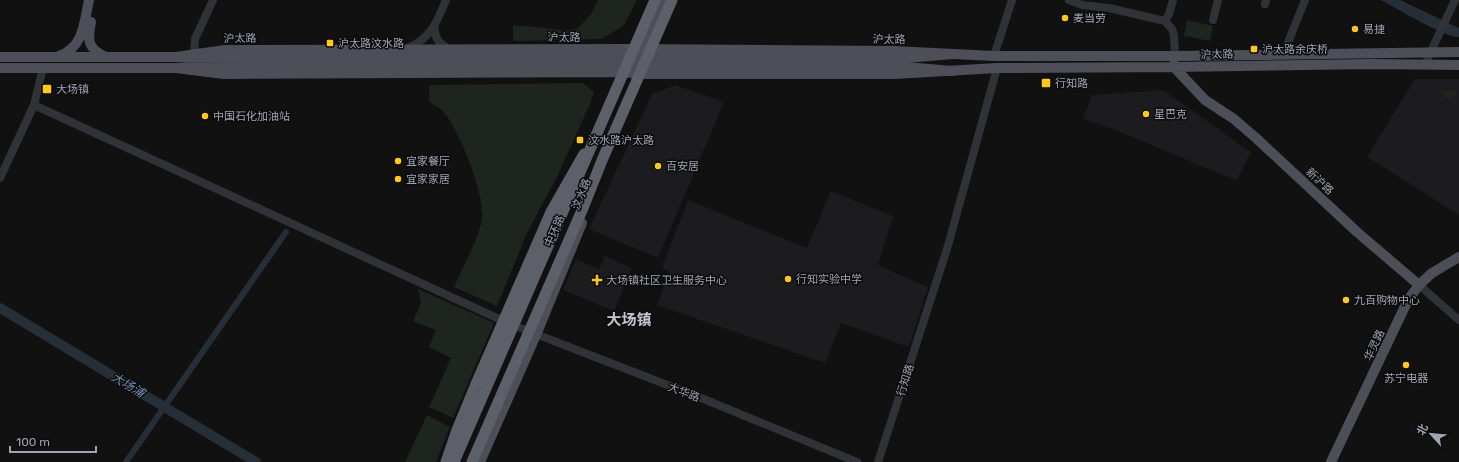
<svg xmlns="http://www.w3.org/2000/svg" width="1459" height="462" font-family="Rubik,'Noto Sans SC',sans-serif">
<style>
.built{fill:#1c1c1f}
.green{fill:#1d251e}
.water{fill:#262e37}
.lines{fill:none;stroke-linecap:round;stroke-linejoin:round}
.canal{stroke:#262e37;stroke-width:6}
.river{stroke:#262e37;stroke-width:10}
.minor{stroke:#313238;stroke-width:8}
.major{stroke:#4d4e57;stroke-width:10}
.highway{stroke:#5d5f69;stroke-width:11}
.major-bridge{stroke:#4d4e57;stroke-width:10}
.highway-bridge{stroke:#5d5f69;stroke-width:11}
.poi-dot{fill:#ffc81c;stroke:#0c0c0d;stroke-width:1.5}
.labels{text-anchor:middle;stroke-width:3;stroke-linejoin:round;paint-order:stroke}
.poi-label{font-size:11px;fill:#a0a5b5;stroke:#0c0c0d;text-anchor:start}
.street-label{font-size:11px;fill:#a0a5b5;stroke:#0c0c0d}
.water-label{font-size:12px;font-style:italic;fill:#7390b4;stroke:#0c0c0d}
.district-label{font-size:15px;font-weight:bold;fill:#c2c4d0;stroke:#0c0c0d}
</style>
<rect width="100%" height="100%" fill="#111112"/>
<path class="built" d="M1415 79H1459V215L1367 157Z
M675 85 724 102 658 258 589 229 652 94Z
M1163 90 1251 152 1237 180 1230 178 1113 129 1083 119 1092 95Z
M831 191 893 216 878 265 928 287 909 347 841 323 825 363 657 305 669 272 662 268 688 200 807 248Z
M605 256 632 268 614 311 563 290 576 259 599 269Z"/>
<path class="green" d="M598 0H637L624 25 602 39 513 41V25L536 27 567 31 578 28 591 14Z
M1187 20 1213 26 1210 41 1184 36Z
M583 83 594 92 590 104 557 177 527 233 497 306 454 287C462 269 479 238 482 219 485 195 459 128 442 110 439 107 433 105 429 102V85Z
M1443 90 1457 91 1455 97 1452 100H1450L1442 93Z
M418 289 494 323 453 418 429 407 451 358 429 347 436 330 413 321 421 303Z
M427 415 450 427 436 462H405Z"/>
<path class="water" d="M1381 0H1400L1459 28V37C1446 38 1396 8 1381 0Z"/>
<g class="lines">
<path class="canal" d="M126 462 286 232"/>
<path class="river" d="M0 308 256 462"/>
<path class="minor" d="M1069 0 1082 5 1109 8 1165 21 1172 29 1174 35 1175 56
M1265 4 1266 0
M1213 20 1218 0
M1165 21 1169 14 1173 0
M435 25C433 36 439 44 449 49
M408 48C431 38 437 22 446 0
M194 54 195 39 213 0
M1283 55 1305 0
M994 56 1012 0
M1425 64 1455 0
M34 105 510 324 706 400 857 462
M0 178 34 105 43 68
M1419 285 1459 320
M878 462 947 249 997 68"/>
<path class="major" d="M91 22C87 41 88 49 106 57
M644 50 665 0
M59 56C84 47 84 23 89 0
M0 57H176L225 50 630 49 894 51 994 56H1175L1459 52
M1174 64V67L1205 100 1234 119 1256 138 1357 232 1419 285
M0 68H176L224 74 620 72 643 74H894L997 68 1174 67 1373 64 1459 65
M480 462 536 335 582 223
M1331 462 1408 300 1419 285 1432 273 1459 257"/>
<path class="highway" d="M551 212 584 154
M446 462 457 430 476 384"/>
<path class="major-bridge" d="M176 57 894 59 953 54
M176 68 225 65 894 66 952 71"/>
<path class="highway-bridge" d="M476 384 551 212
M454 462 655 0
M472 462 583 208 603 158 672 0"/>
</g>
<g class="poi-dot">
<circle cx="1065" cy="18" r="4"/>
<circle cx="1355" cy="29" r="4"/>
<rect x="326" y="39" width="8" height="8" rx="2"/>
<rect x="1250" y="45" width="8" height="8" rx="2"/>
<rect x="1041" y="78" width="10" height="10" rx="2"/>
<rect x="42" y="84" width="10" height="10" rx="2"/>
<circle cx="1146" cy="114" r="4"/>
<circle cx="205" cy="116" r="4"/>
<rect x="576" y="136" width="8" height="8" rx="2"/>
<circle cx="398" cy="161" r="4"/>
<circle cx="658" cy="166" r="4"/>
<circle cx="398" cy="179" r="4"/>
<circle cx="788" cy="279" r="4"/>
<path d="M595 274h4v4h4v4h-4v4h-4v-4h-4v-4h4z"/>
<circle cx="1346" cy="300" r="4"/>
<circle cx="1406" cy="365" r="4"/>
</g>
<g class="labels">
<g class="poi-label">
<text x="1073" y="22">麦当劳</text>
<text x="1363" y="33">易捷</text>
<text x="338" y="47">沪太路汶水路</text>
<text x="1262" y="53">沪太路余庆桥</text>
<text x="1055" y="87">行知路</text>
<text x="56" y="93">大场镇</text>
<text x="1154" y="118">星巴克</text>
<text x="213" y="120">中国石化加油站</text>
<text x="588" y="144">汶水路沪太路</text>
<text x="406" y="165">宜家餐厅</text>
<text x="666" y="170">百安居</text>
<text x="406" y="183">宜家家居</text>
<text x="796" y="283">行知实验中学</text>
<text x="606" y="284">大场镇社区卫生服务中心</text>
<text x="1354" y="304">九百购物中心</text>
<text x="1406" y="382" text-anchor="middle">苏宁电器</text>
</g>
<g class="street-label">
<text x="564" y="41">沪太路</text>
<text transform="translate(240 38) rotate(-1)" y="4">沪太路</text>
<text transform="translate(889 39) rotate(1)" y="4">沪太路</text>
<text transform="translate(1217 54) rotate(-1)" y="4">沪太路</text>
<text transform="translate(1320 181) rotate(43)" y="4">新沪路</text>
<text transform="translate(581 194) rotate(-68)" y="4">汶水路</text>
<text transform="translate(554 231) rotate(-66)" y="4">中环路</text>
<text transform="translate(1374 345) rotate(-65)" y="4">华灵路</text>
<text transform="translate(905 380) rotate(-72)" y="4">行知路</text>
<text transform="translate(684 392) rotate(21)" y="4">大华路</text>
</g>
<g class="water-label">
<text transform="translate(128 385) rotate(31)" y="4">大场浦</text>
</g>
<g class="district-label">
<text x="629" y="325">大场镇</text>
</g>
</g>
<g transform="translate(1431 434) rotate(297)" stroke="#0c0c0d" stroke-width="3" paint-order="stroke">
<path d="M0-3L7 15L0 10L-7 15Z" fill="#a0a5b5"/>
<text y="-6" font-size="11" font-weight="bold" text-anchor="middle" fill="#a0a5b5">北</text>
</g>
<path d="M10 446v6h86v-6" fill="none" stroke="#a0a5b5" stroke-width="2"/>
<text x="16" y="446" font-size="12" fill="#a0a5b5" stroke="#0c0c0d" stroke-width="3" paint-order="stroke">100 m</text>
</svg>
